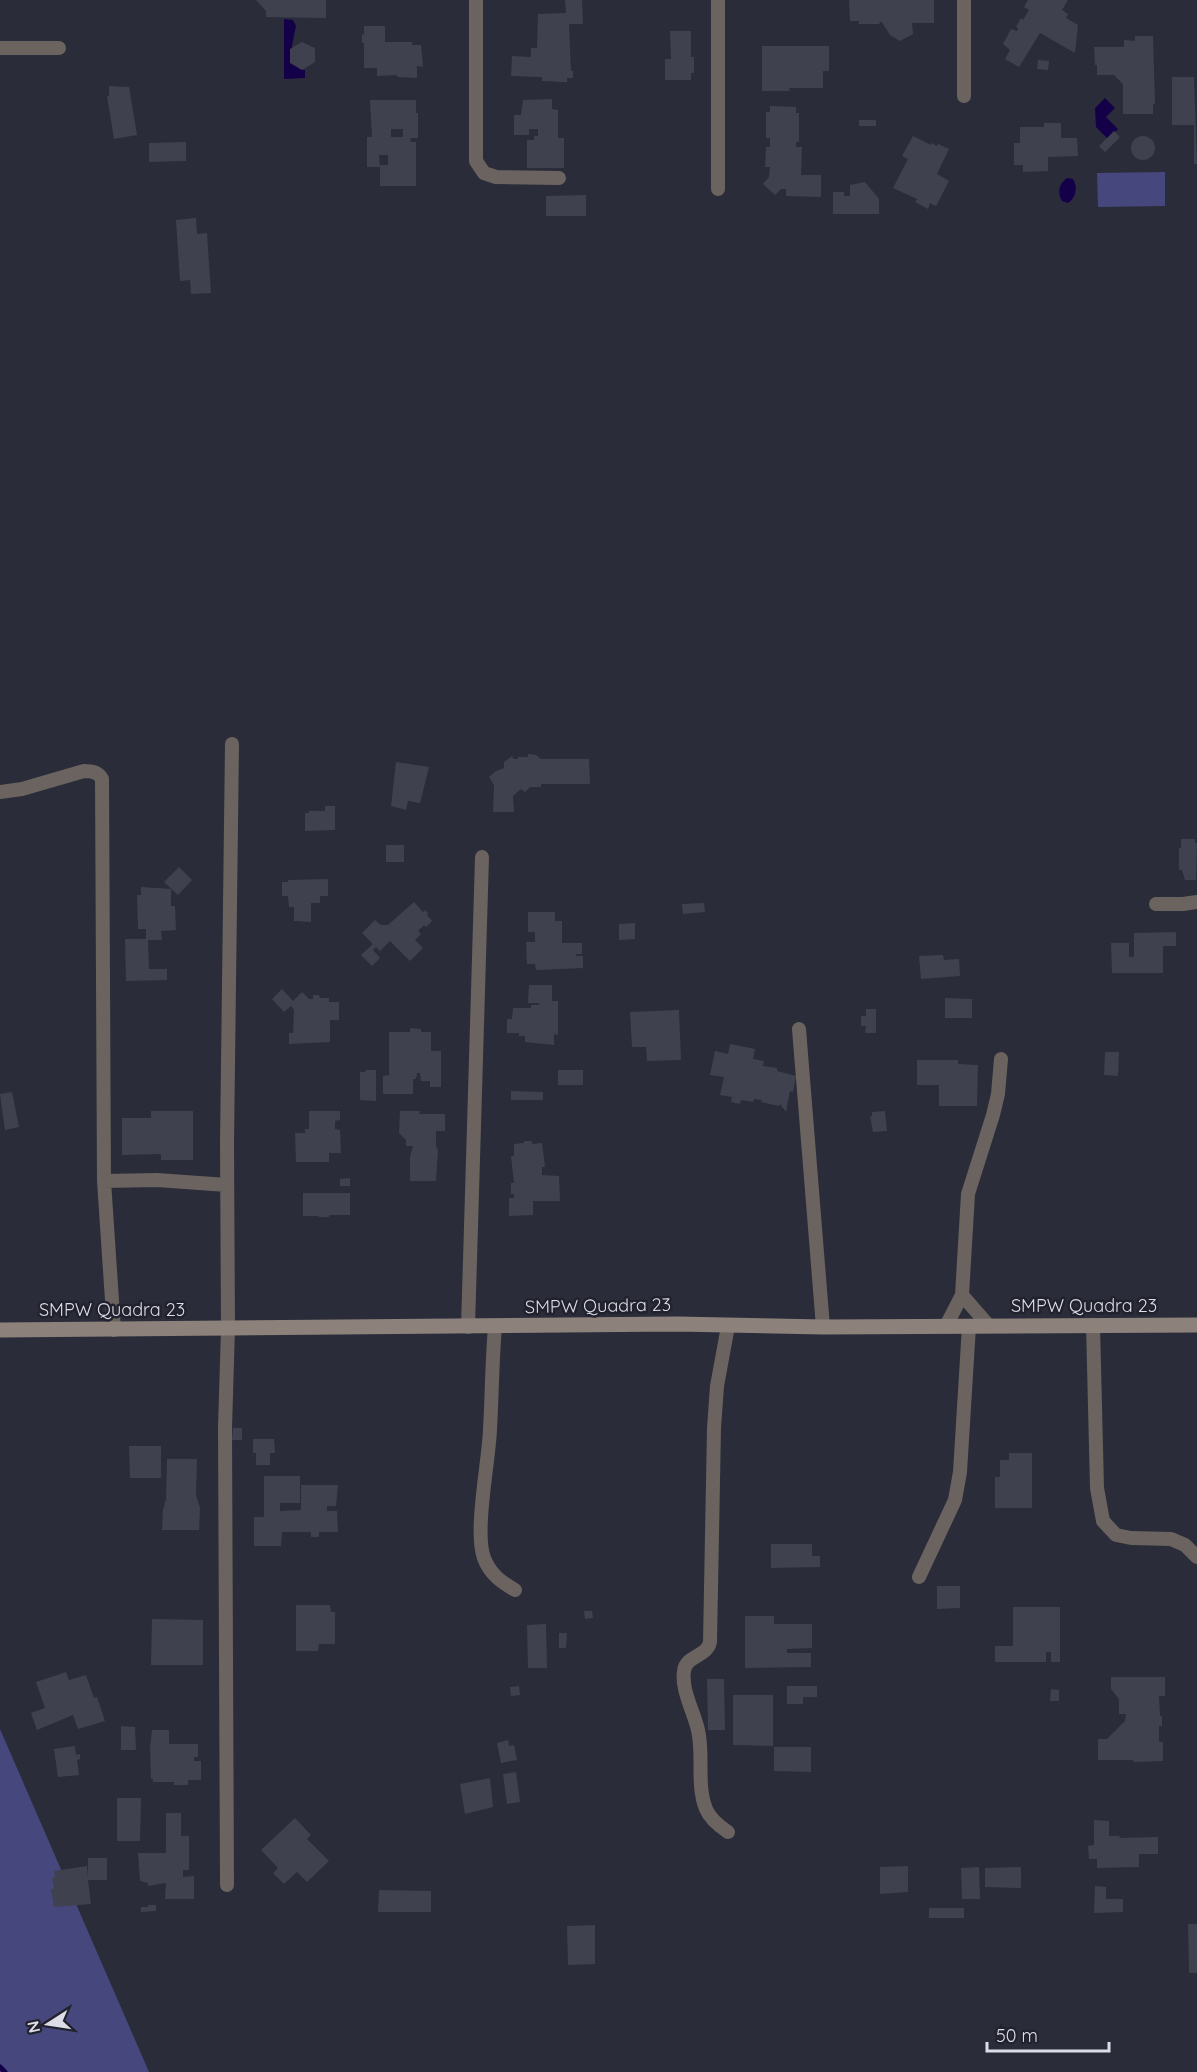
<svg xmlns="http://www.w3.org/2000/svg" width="1197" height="2072" font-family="Quicksand,sans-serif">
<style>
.green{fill:#46487d}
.water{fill:#130049}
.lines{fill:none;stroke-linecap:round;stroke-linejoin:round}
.stream{stroke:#130049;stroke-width:5}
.building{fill:#40414f;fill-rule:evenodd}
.street{stroke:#6a635f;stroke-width:14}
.secondary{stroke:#8c817b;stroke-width:15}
.labels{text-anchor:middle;stroke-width:5;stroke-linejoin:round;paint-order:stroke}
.street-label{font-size:18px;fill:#dcdde6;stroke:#21222e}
</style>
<rect width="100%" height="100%" fill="#2a2c39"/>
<path class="green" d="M1165 172V206L1098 207 1097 173Z
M0 1729 149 2072H0Z"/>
<path class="water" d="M284 19 293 20 296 26 290 55 300 69 305 70V78L284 79Z
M1105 98 1115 108 1106 117 1118 129 1108 139 1096 127 1095 108Z
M1067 178 1073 179C1078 187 1076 198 1068 203L1062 201C1057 192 1059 184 1067 178Z"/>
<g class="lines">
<path class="stream" d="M0 2067 5 2072"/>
</g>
<path class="building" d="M256 0H326V18L266 17V11Z
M565 0H582L583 24H569L571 71H573V78H567V82H562L542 81V77L511 76 512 56 531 57V48H537L538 14 566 13Z
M849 0H934V23H912L913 34 900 41 890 35 881 21 879 24H859V21H850Z
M1028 0H1068L1062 10 1068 14 1066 18 1078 25 1075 53 1040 33 1019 67 1005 59 1010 50 1003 44 1011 29 1017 31 1018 28 1016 27 1021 18 1023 20 1029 10 1024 7Z
M364 26H385V42H412V45H421L423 67 417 66V78L397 77V75L377 76V68H364V43H362V34L364 35Z
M670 31H691V57H694V73H691V80H665V59H671Z
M1135 36H1153L1155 104H1153V114H1123V84L1114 75H1097V65H1095L1094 47H1124V40L1135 41Z
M302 42 315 48V62L302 70 290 63V49Z
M762 46H829V71H823V88H789L790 91H762Z
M1038 60 1049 61 1048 70 1037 69Z
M1172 77H1194L1197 164H1194V125H1172Z
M109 86 129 87 137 135 114 139 107 96H109Z
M552 99V109L558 110V138H564V168H527V140H534V136H538V129H529V135H514V115H521L523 100Z
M370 100H416V113H418V138H410L411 142H416V186H380V165H388V155H379L380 167H367V137H372ZM391 129H403V137H391Z
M770 106 796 107V113H799V142H796V147H802L801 175H821V197L786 196V189H781L775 195 763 184 769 177 770 167H765L766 147H770V138H766V112H770Z
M859 120H876V126H859Z
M1044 123H1061V138H1077L1078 156 1048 157V171L1023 172V165H1014V143H1020V127H1044Z
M1114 131 1120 137 1105 152 1099 146Z
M1131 148a12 12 0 1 1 24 0a12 12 0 1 1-24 0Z
M913 136 931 145V143L937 146 938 144 949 149 937 174 949 181 936 206 930 203 928 209 915 202 917 199 893 188 908 159 902 156Z
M186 142V161L149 162V143Z
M865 182 879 199V214H833V192H844V196H850V185Z
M586 195V216H546V196Z
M196 218 197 234 207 233 211 293 191 294 190 280 180 281 176 220Z
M528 754 536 755 541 759H589L590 784H541V787H530L525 792 521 789 513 796 514 812H493L494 785 489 777 496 771 504 768V762L512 756 514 759H518V757H528Z
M396 762 429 767 420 803 408 801 406 810 391 806Z
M325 806H335V830L305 831V813H309V811H325Z
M1181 839H1195V843H1197L1196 880H1185L1182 870H1179V848H1181Z
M386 845H404V862H386Z
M179 867 192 880 178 895 164 882Z
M328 879V896H320V903H311V922L294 921V907H289L288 896H282V882H288V880Z
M141 887 171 889V906H175L176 930 161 931 162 940H148L149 969H167V980L126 981 125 939H146V929H138L137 895H141Z
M414 902 423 912 425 910 428 913 427 915 432 921 426 927 424 925 418 931 421 934 415 940 423 948 410 961 390 941 380 951 376 947 373 950 380 958 372 966 361 955 373 944 362 933 375 920 381 925H388Z
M704 903 705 912 683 914 682 904Z
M528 912H555V921H562V943H582V954H576V956H583V968L536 970 535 964H527L526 942H535V932H528Z
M635 923V939L619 940V924Z
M1176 932V946H1163V973H1112L1111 943H1129V957H1134V933Z
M943 955 944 960 959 959 960 976 921 979 919 956Z
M529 985H552V1001H558V1035L554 1034V1045L525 1042V1036H519V1033H507V1019H512L513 1008H531V1005H540L538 1003H528Z
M282 989 293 1001 302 992 309 999H313V995H319L320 998H329V1002H339V1020H330V1042L289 1044V1033H293L294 1010 291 1006 284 1012 272 999Z
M945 998 972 999V1018H945Z
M866 1009H876V1033H865L866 1026H861V1016H866Z
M679 1010 681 1060 647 1061 646 1047H632L630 1012Z
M410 1028 421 1029V1032H431V1051H441V1087H430V1081H421L420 1073H417L416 1079H413V1094H383V1076L389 1075V1032H410Z
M730 1044 755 1049 753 1059 764 1061 763 1066 777 1068V1071L796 1076 793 1092 790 1091 786 1112 780 1104 779 1106 761 1102 762 1100 754 1099 753 1102 741 1100 740 1104 731 1102 732 1097 720 1095 724 1077 710 1075 715 1051 728 1054Z
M1105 1052H1119L1118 1076 1104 1075Z
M917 1060H958V1064L978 1065 977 1106H939V1085H917Z
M366 1070H376V1101L360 1100V1072H365Z
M558 1070H583V1085H558Z
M511 1091 543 1092V1100H511Z
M12 1092 19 1127 5 1130 0 1094Z
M151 1111H193V1160H161V1154L122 1155V1118H151Z
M309 1111H340V1120L335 1121V1129L340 1130 341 1153H329V1162H296L295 1133H305V1129H309Z
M400 1111H420L419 1114H445V1131H436V1147L438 1150 436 1181H410V1157L413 1146H406V1140L399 1133Z
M885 1111 887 1131 873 1132 870 1116H872V1112Z
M524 1141H532V1144L542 1143 545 1167H542V1175L559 1176 560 1201H533V1215L509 1216V1198H514V1194H511V1183H514L511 1156H514V1144L524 1143Z
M350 1178V1186H340V1179Z
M303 1193H350V1215H329V1217H319L318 1216H303Z
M233 1428H242V1440H232Z
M253 1439H274L275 1453H270V1465H256V1453H253Z
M129 1446H161V1478H130Z
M1009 1453H1032V1508H995V1477H1000V1460H1009Z
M167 1459H197L196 1495 200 1508 199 1530H162L163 1508H164L165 1501H166Z
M264 1476H300V1503H280V1511L301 1510V1485H338L336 1506H327V1511H337L338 1532H319V1537H311V1532H282L281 1546H254V1517H264Z
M771 1544H812V1556H820V1567L771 1568Z
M937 1586H960V1608L937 1609Z
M296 1605H330L331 1612H335V1644H319L318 1651H296Z
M1013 1607H1060V1662H1051V1652H1046V1662H995V1646H1013Z
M584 1611H592L593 1618 585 1619Z
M745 1616H774V1624H812V1648L787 1649V1653H811V1667L745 1668Z
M152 1619 203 1620V1665H151Z
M546 1624 547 1668H528L527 1625Z
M559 1633H567L566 1648H559Z
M66 1672 69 1680 86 1675 94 1698 97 1697 105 1721 78 1729 73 1715 37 1730 31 1713 45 1708 36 1682Z
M1111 1677H1165V1696H1159L1160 1716H1162V1726H1159V1742H1163V1761L1133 1762 1134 1760H1098V1739H1107L1125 1721 1126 1714H1119V1699L1111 1689Z
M707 1679H724L725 1730H708Z
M519 1686 520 1695 511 1696 510 1687Z
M787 1686H817V1697H803V1704H787Z
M1051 1689 1059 1690V1701H1050Z
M733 1695H773V1746L733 1745Z
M121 1726 135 1727 136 1750H121Z
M152 1730H169V1744H198V1757H194V1761H201V1780H188V1785H174V1782H153V1779H151L150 1748Z
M508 1740 509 1746 514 1745 517 1760 501 1763 497 1743Z
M75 1746 76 1755 80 1754V1759L77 1760 79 1775 58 1777 54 1749Z
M774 1747H811V1772L774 1771Z
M516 1772 520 1802 507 1804 503 1774Z
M490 1778 493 1807 465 1814 460 1784Z
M117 1798H141L140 1841H117Z
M166 1813H181V1836H189V1870H183V1877L194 1876V1899H165L166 1883 148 1886V1883L140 1881 138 1853H166Z
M295 1818 311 1835 307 1839 329 1861 307 1882 297 1872 284 1884 273 1873 278 1868 261 1850Z
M1094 1820 1109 1821V1836H1120L1119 1838 1158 1837V1854H1139V1867L1097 1868V1859H1089L1088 1846 1094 1845Z
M88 1858H107V1880H88L91 1904 54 1907 51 1889H54L52 1878 55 1877 54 1871 87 1866 88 1878Z
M908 1866V1892L880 1894V1867Z
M979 1867 980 1899H962L961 1868Z
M1021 1867V1888L985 1887V1868Z
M1095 1886 1106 1887V1899H1123V1912L1094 1913Z
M379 1890 431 1891V1912H378Z
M148 1905H156V1911L141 1912V1907H148Z
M929 1908H964V1918H929Z
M1188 1924H1197V1973H1189Z
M595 1925V1964L568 1965 567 1926Z"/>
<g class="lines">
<path class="street" d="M476 0V161L484 173 496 177 559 178
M0 48H59
M964 96V0
M718 189V0
M0 792 22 789 84 771C92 771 98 772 102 779L104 1181 114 1330
M1156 904H1183L1197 902
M799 1029 823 1327
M104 1181 157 1180 227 1185
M962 1295 989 1326
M1093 1325 1097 1488 1103 1521 1116 1535 1131 1538 1171 1539 1185 1545 1197 1557
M728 1326 717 1386 714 1428 710 1642C707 1657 686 1655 684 1671 681 1690 694 1712 698 1730 704 1756 696 1784 706 1809 710 1819 719 1826 728 1832
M946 1326 962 1295 968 1194 993 1115 998 1094 1001 1059
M468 1327 482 857
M495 1327C492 1361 492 1395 490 1429 489 1461 474 1531 484 1558 490 1574 501 1582 515 1590
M919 1577 955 1500 960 1472 969 1326
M227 1885 225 1428 228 1328 227 1144 232 744"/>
<path class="secondary" d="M0 1330 677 1324 823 1327 1197 1325"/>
</g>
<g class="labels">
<g class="street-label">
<text transform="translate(598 1306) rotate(-1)" y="6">SMPW Quadra 23</text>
<text x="1084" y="1312">SMPW Quadra 23</text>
<text x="112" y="1316">SMPW Quadra 23</text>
</g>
</g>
<g transform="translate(48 2024) rotate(258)" stroke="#21222e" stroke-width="4.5" paint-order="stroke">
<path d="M0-4.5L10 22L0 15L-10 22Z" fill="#dcdde6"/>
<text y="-9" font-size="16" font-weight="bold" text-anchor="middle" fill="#dcdde6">N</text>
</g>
<path d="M987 2042v9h122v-9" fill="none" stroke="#dcdde6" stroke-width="3"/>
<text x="996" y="2042" font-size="18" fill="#dcdde6" stroke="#21222e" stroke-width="4.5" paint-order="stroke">50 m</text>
</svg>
